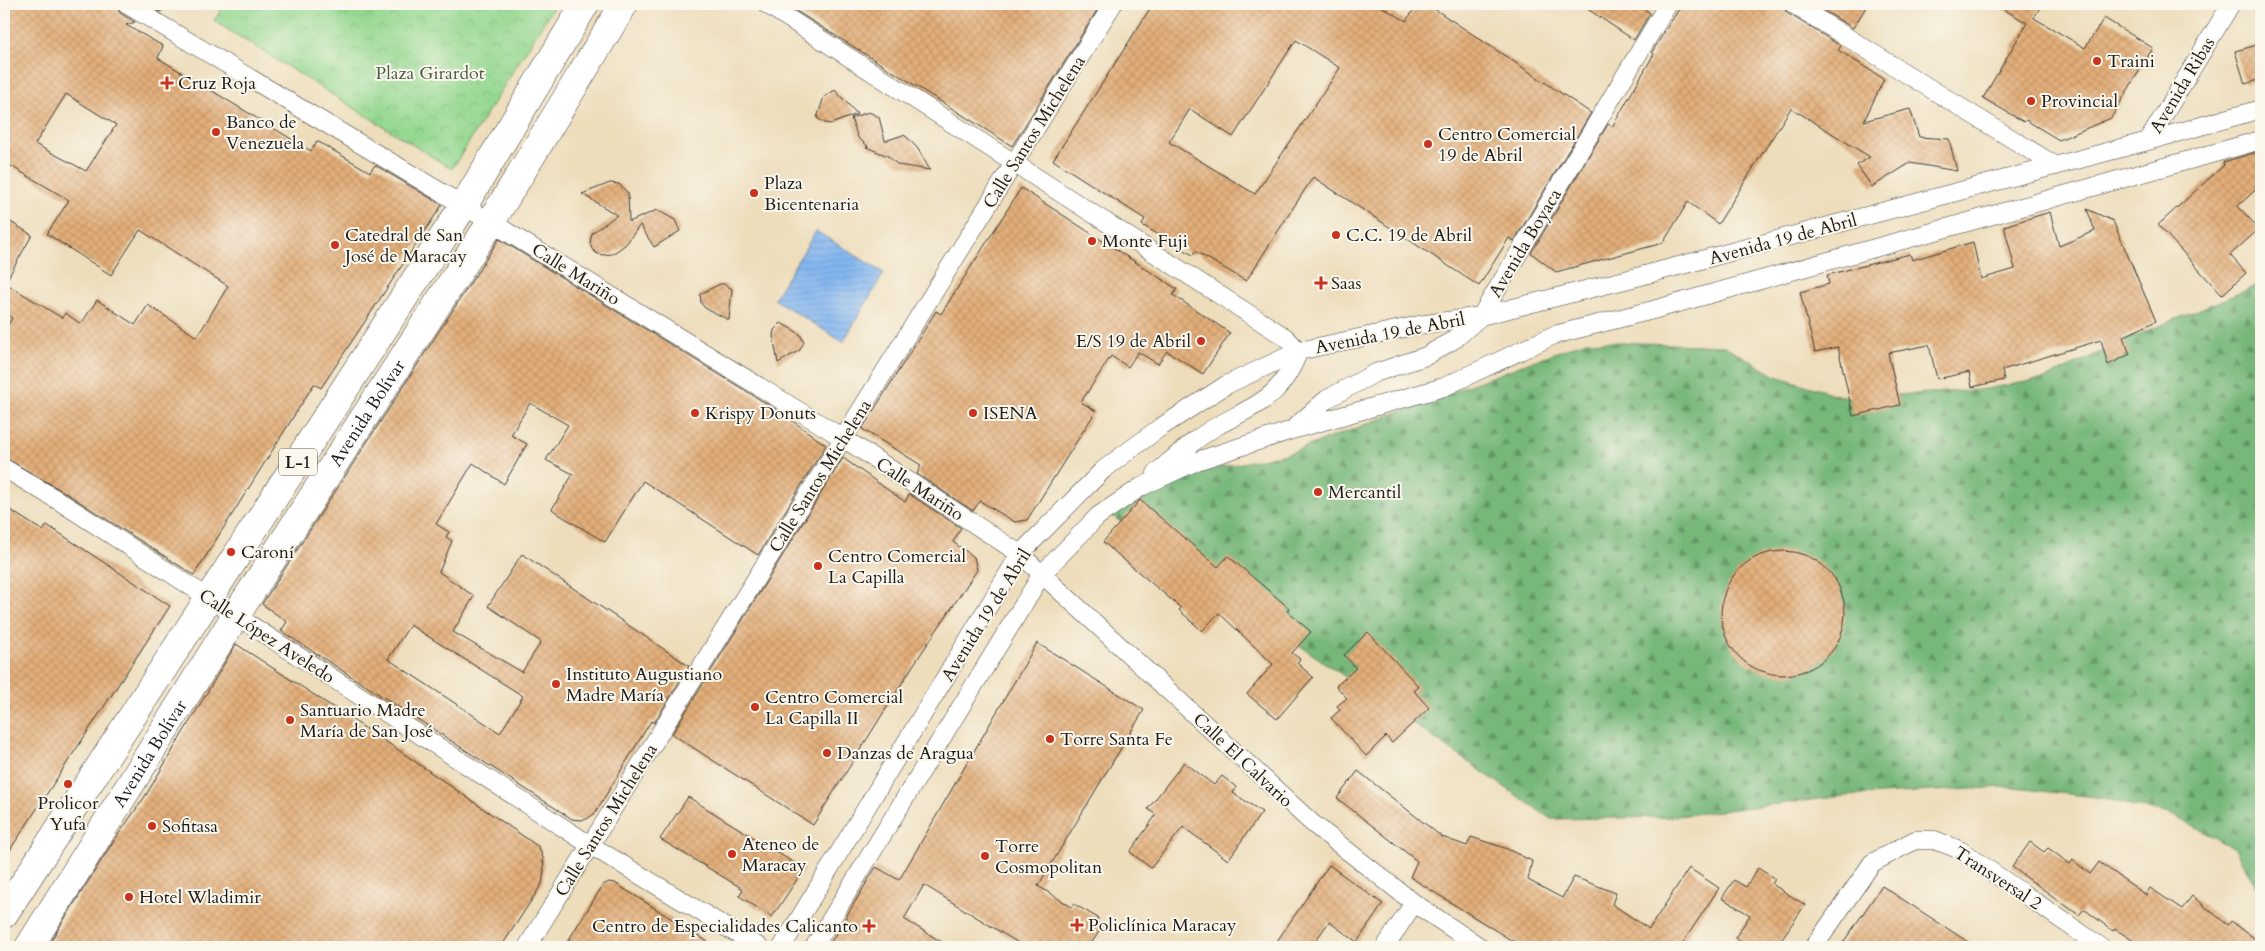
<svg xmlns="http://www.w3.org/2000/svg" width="2265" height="951" font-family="Cardo,serif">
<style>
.forest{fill:url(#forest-firs);stroke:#4a6a4b}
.park{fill:url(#park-crowns);stroke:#587a56}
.water{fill:url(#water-rules);stroke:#506986}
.building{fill:url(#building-cross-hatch);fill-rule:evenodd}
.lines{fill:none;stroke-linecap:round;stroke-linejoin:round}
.street-casing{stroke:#3b3934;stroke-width:19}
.primary-casing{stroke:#3b3934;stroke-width:29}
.street{stroke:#fff;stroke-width:18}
.primary{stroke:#fff;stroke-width:28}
.poi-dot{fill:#c8321e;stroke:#fbf7ec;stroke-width:2}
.labels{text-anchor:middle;stroke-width:4;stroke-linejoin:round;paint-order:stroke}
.shield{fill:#fbf7ec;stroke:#5f5e5a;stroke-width:1}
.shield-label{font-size:16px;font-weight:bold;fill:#1c1c1c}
.poi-label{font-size:18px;fill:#1c1c1c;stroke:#fbf7ec;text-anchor:start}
.park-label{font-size:18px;fill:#465e45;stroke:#fbf7ec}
.street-label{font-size:18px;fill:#1c1c1c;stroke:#fbf7ec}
</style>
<defs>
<pattern id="forest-firs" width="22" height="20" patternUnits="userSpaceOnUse" patternTransform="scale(1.25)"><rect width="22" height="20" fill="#77b87a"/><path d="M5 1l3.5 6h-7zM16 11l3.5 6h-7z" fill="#619563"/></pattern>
<pattern id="park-crowns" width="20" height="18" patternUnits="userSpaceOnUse" patternTransform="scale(1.25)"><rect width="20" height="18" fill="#94d890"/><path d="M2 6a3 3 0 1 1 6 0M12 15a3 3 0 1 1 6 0" fill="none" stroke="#7fb97c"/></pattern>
<pattern id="water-rules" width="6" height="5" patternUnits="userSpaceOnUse" patternTransform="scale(1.25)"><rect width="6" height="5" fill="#83b6f0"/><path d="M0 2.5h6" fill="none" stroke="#719ccd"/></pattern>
<pattern id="building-cross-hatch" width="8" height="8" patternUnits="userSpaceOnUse" patternTransform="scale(1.25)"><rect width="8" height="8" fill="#e3af7a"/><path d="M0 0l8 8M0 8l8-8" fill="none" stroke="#c29669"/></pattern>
</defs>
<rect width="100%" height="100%" fill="#fbf7ec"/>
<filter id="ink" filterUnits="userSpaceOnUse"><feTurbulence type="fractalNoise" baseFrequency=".02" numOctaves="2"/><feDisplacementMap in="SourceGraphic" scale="10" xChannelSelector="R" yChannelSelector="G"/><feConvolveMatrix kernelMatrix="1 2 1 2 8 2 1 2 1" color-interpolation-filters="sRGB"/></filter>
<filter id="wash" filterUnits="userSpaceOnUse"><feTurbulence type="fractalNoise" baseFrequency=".0096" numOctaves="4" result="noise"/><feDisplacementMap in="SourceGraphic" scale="20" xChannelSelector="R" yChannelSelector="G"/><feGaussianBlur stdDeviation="1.12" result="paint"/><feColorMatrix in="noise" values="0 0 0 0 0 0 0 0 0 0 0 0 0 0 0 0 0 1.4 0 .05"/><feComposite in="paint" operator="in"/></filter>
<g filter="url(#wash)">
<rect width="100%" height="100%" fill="#edddbb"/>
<path class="forest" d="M2261 284V947L2260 894 2235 849 2170 814 2095 797 2005 787 1844 796 1669 817 1551 819 1111 515 1150 482 1290 453 1586 341 1725 346 1776 376 1847 398 1978 390 2045 379 2125 340Z"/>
<path class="park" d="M225 4H555L452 169 214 21Z"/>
<path class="water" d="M816 231 884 273 843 342 774 299Z"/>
<g id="blocks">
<path class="building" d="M11 4H115L120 13 135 22 126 25 163 46 158 58 311 151 317 141 370 172 375 165 442 205 321 388 314 384 194 575 64 492 4 457V332L12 318 4 313V218L32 235 5 283 62 318 65 313 81 324 97 300 135 325 148 305 197 337 228 286 140 230 111 275 47 234 69 200 4 162V15ZM66 94 116 125 86 171 35 144Z
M146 4H177L159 12Z
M785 4H1101L1012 146Z
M1153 4H1377L1406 21 1418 4H1427L1591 113 1514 241 1509 238 1479 286 1313 177 1246 281 1195 251 1193 255 1142 225 1145 219 1053 160ZM1296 40 1340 68 1255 194 1169 142 1190 109 1233 137Z
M1580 4H1637L1650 13 1634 40Z
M1682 4H1782L1787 13 1841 46 1838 50 1884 79 1864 121 1910 109 1919 137 1949 139 1957 171 1910 163 1872 187 1857 165 1870 157 1791 108 1718 224 1688 202 1663 243 1556 272 1531 253 1608 124 1612 127 1654 54 1652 52Z
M1813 4H1868L1853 28Z
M1995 4H2042L2034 18 2085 48 2104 18 2153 48 2111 118 2059 140 2026 120 2024 122 1983 98 2027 23Z
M2261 44V79L2245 84 2235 51Z
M835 90 857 114 831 124 825 123 817 118 824 97Z
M869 112 879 117 885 141 903 135 907 137 918 149 930 170 898 165 888 156 866 147 868 146 858 138 851 118Z
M2261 151V185L2238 206 2259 229 2230 255 2246 273 2222 295 2158 225 2224 165 2223 162Z
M610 183 619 184 628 193 629 222 657 210 675 220 680 231 654 247 640 225 626 244 618 250 612 254 602 255 596 253 592 249 590 243 592 233 617 215 582 194Z
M1021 188 1177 289 1173 295 1230 333 1203 374 1167 351 1158 364 1138 352 1128 367 1111 356 1081 402 1096 411 1027 520 1015 522 980 501 973 511 917 474 921 465 862 429 936 311 941 314Z
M2087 209 2113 221 2156 321 2123 337 2130 354 2108 365 2101 340 2002 370 2004 380 1972 387 1969 372 1937 379 1929 345 1888 353 1900 405 1853 416 1838 347 1815 352 1800 292 1829 284 1827 275 1910 254 1912 260 1973 242 1981 279 2015 269 2004 226 2050 212 2059 246 2095 231Z
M499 239 777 410 826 445 758 555 643 481 605 542 560 515 552 509 573 474 546 460 568 425 530 403 511 435 527 444 504 484 473 463 436 524 449 532 446 537 452 541 439 572 474 596 453 632 522 672 541 642 488 606 522 554 689 666 654 723 651 721 595 813 587 819 580 820 572 819 281 631 287 622 262 604ZM410 625 523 696 500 733 388 659Z
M720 284H724L732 289 729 320 705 308 701 303 700 294Z
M781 323 800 334 804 342 800 350 778 363 773 336 774 330Z
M843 458 905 502 909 494 961 528 953 542 974 557 977 570 914 664 813 825 672 734Z
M1140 500 1218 567 1228 556 1289 608 1287 611 1311 632 1292 653 1300 659 1297 663 1313 677 1277 719 1247 694 1273 664 1219 613 1202 631 1179 610 1181 608 1103 542Z
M4 506 43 531 47 525 170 606 4 859Z
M1721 613a62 62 0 1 1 124 0a62 62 0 1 1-124 0Z
M1368 632 1419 687 1414 691 1429 708 1392 743 1386 736 1366 756 1331 718 1340 710 1337 706 1347 698 1336 686 1356 668 1344 655Z
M1037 643 1144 710 1038 886 1072 907 1074 904 1098 918 1096 923 1102 927 1089 947H1025L924 885 904 919 950 947H828L876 867 899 880Z
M236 644 391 745 539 847 543 858 544 871 542 884 501 947H47L111 845 146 795Z
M1184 762 1214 785 1222 776 1236 787 1233 793 1262 812 1228 860 1183 827 1151 868 1130 852 1156 815 1148 809Z
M1358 771 1442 837 1467 846 1471 837 1505 848 1532 861 1528 880 1562 898 1574 877 1616 893 1612 904 1649 929 1689 868 1719 888 1680 947H1522L1410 877 1417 861 1337 798Z
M688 797 804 869 772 917 739 896 743 889 660 839Z
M2030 842 2044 852 2048 848 2070 864 2073 860 2090 874 2099 862 2146 895 2150 888 2182 909 2192 896 2228 925 2231 921 2261 943V947H2143L2115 929 2113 931 2084 909 2079 915 2012 867Z
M1329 865 1383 904 1357 942 1329 922 1311 947H1273Z
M1758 868 1775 879 1772 884 1805 905 1776 947H1749L1735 938 1750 915 1722 898 1734 880 1746 887Z
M609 882 615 883 716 947H564L603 885Z
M1882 886 1976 947H1840Z"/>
</g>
</g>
<g filter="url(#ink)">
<use href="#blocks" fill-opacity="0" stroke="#3b3934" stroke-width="1"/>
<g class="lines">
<g class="street-casing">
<path id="street" d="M126 4 491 222 843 438 1020 554 1312 823 1414 903 1480 947
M766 4 1285 337 1299 351C1280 399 1259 403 1217 426 1194 439 1175 457 1156 473
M1793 4 2056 166
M2148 141 2231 4
M1296 426 1327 399 1375 373 1426 356 1455 339 1481 316 1668 4
M4 468 59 501 590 845 759 947
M527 947 1113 4
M782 947 1020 554 1103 470 1158 429 1226 385 1299 351 1419 325 1481 316 1637 277 2148 141 2261 109
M814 947 1042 574 1098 516 1141 487 1197 461 1292 430 1444 387 1554 335 1653 310 2261 140
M1385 947 1414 903
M1814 947 1872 863 1915 840H1935L1960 850 2101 947"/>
</g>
<g class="primary-casing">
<g id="primary">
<path d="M4 914 464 205 585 4"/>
<path id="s1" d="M29 947 236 615 491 222 624 4"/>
</g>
</g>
<use href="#street" class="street"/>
<use href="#primary" class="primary"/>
</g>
</g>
<g class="poi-dot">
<circle cx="2097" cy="61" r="5"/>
<path d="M164.5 75.5h5v5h5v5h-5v5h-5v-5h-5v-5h5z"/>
<circle cx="2031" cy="101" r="5"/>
<circle cx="216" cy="132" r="5"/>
<circle cx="1428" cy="144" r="5"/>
<circle cx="754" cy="193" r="5"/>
<circle cx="1336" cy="235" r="5"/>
<circle cx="1092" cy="241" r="5"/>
<circle cx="335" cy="245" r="5"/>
<path d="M1318.5 275.5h5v5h5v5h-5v5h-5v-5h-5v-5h5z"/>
<circle cx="1201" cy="341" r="5"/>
<circle cx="695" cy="413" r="5"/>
<circle cx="973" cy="413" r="5"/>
<circle cx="1318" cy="492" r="5"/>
<circle cx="231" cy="552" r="5"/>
<circle cx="818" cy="566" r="5"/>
<circle cx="556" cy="684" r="5"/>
<circle cx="755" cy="707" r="5"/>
<circle cx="290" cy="720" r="5"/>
<circle cx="1050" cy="739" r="5"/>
<circle cx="827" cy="753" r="5"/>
<circle cx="68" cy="784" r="5"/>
<circle cx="152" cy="826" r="5"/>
<circle cx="732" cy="854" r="5"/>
<circle cx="985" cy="856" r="5"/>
<circle cx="129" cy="897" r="5"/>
<path d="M1074.5 917.5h5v5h5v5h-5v5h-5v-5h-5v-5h5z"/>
<path d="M866.5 918.5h5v5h5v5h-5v5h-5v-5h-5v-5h5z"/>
</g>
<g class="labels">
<rect class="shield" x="279" y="448.5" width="38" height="27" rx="4"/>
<g class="shield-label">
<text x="298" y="468">L-1</text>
</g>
<g class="poi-label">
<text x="2107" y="67">Traini</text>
<text x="178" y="89">Cruz Roja</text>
<text x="2041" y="107">Provincial</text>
<text x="226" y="128">Banco de<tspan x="226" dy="21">Venezuela</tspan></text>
<text x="1438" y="140">Centro Comercial<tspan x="1438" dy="21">19 de Abril</tspan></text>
<text x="764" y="189">Plaza<tspan x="764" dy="21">Bicentenaria</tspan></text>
<text x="345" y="241">Catedral de San<tspan x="345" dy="21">José de Maracay</tspan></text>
<text x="1346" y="241">C.C. 19 de Abril</text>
<text x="1102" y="247">Monte Fuji</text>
<text x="1331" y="289">Saas</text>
<text x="1191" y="347" text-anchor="end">E/S 19 de Abril</text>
<text x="705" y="419">Krispy Donuts</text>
<text x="983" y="419">ISENA</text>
<text x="1328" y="498">Mercantil</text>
<text x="241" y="558">Caroní</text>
<text x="828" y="562">Centro Comercial<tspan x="828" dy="21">La Capilla</tspan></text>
<text x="566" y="680">Instituto Augustiano<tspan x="566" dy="21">Madre María</tspan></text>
<text x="765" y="703">Centro Comercial<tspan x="765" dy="21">La Capilla II</tspan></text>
<text x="300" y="716">Santuario Madre<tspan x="300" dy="21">María de San José</tspan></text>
<text x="1060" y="745">Torre Santa Fe</text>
<text x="837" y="759">Danzas de Aragua</text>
<text x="68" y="809" text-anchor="middle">Prolicor<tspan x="68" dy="21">Yufa</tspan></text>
<text x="162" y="832">Sofitasa</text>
<text x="742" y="850">Ateneo de<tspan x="742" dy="21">Maracay</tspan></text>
<text x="995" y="852">Torre<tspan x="995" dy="21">Cosmopolitan</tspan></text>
<text x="139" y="903">Hotel Wladimir</text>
<text x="1088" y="931">Policlínica Maracay</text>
<text x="858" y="932" text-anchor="end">Centro de Especialidades Calicanto</text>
</g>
<g class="park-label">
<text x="430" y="79">Plaza Girardot</text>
</g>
<g class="street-label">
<text transform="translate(2182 85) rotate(-59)" y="6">Avenida Ribas</text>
<text transform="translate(1034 132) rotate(-58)" y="6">Calle Santos Michelena</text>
<text transform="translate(1783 239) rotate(-15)" y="6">Avenida 19 de Abril</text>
<text transform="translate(1525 243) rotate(-59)" y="6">Avenida Boyaca</text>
<text transform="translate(576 274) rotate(32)" y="6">Calle Mariño</text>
<text transform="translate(1390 333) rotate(-11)" y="6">Avenida 19 de Abril</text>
<text dy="6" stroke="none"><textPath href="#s1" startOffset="632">Avenida Bolívar</textPath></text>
<text transform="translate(820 476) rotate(-58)" y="6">Calle Santos Michelena</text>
<text transform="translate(920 489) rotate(33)" y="6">Calle Mariño</text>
<text transform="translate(986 615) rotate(-58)" y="6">Avenida 19 de Abril</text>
<text transform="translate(267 636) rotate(33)" y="6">Calle López Aveledo</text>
<text dy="6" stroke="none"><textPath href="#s1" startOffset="228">Avenida Bolívar</textPath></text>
<text transform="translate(1243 760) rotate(43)" y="6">Calle El Calvario</text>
<text transform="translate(606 820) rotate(-58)" y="6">Calle Santos Michelena</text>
<text transform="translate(1998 878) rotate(33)" y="6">Transversal 2</text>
</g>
</g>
<rect width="2265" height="951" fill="none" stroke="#fbf7ec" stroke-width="20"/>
</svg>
